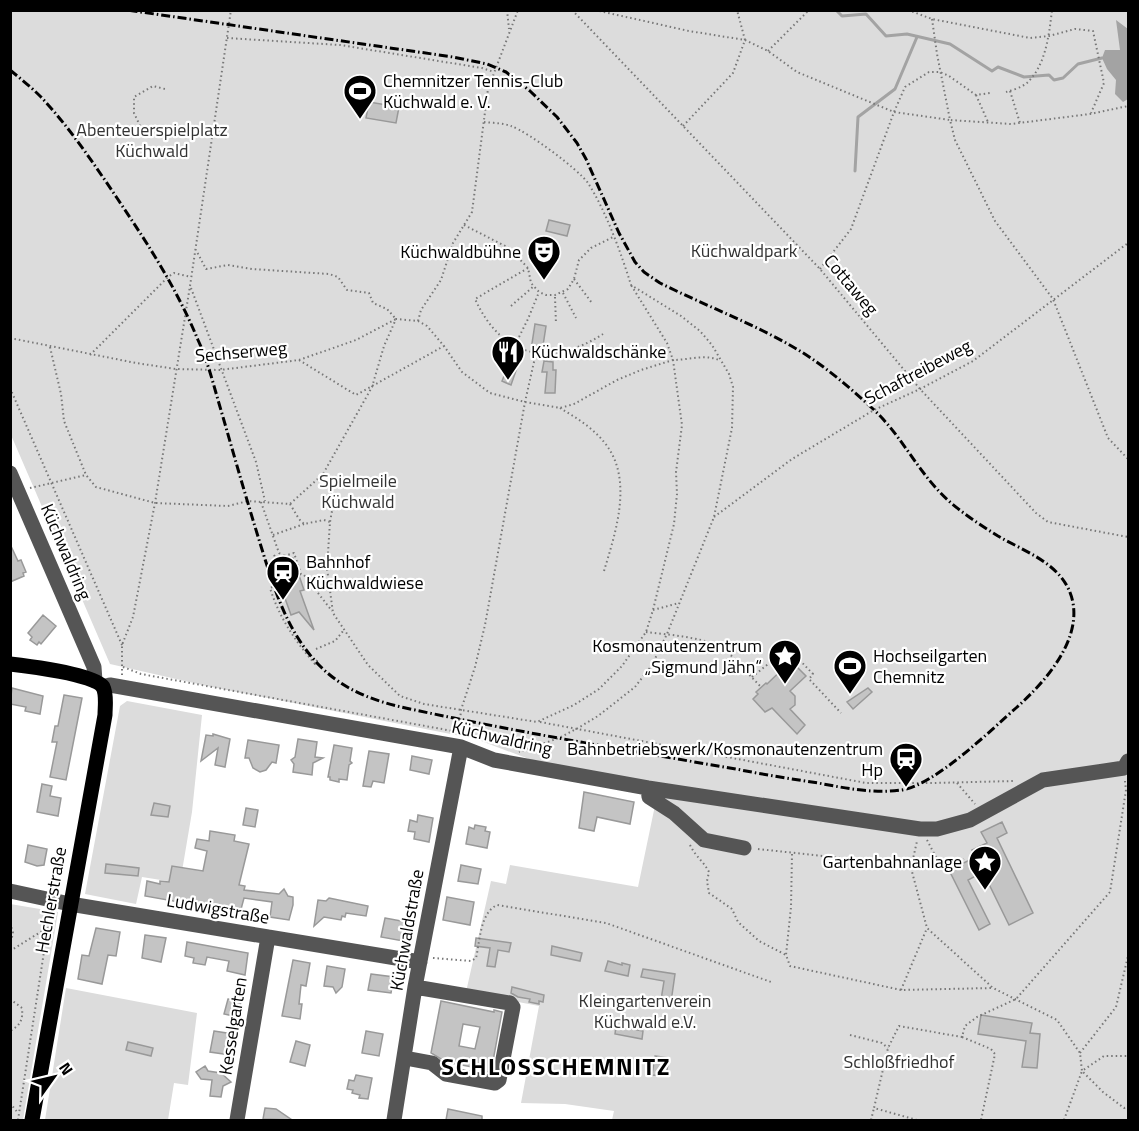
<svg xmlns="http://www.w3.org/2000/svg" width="1139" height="1131" font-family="'Titillium Web',sans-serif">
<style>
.green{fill:#dcdcdc}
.water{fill:#a3a3a3}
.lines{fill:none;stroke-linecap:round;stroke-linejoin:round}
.stream{stroke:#a3a3a3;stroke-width:3}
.building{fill:#c4c4c4;stroke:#999;stroke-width:1.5;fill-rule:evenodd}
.path{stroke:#777;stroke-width:2;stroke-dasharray:1.5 3;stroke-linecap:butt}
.minor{stroke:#555;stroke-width:15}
.major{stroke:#000;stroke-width:15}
.rail{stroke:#000;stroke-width:3;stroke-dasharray:9 3 1.5 3;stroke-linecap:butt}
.labels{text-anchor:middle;stroke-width:4.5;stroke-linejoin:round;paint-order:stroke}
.poi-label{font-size:18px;fill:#000;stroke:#fff;text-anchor:start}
.park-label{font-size:18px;fill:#333;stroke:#fff}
.street-label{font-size:18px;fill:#000;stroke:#fff}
.district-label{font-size:24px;font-weight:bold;letter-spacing:1.5px;fill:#000;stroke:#fff}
</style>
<rect width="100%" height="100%" fill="#fff"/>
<path class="green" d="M10 11H1128V1120H612L614 1111 565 1104 521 1103 539 1006 466 992 491 881 506 884 510 865 638 887 658 791 542 764 476 739 207 686 110 664 11 435Z
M127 701 202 715 192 812 180 883 142 877 136 904 85 894 120 706Z
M10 904 58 912 23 1120H11Z
M66 988 197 1013 188 1085 174 1083 168 1120H45Z"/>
<path class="water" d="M1116 20 1128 29V99L1123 102 1115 94 1116 80 1107 69 1102 58 1105 50H1120Z"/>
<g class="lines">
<path class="stream" d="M836 10 842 16 866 14 886 36 907 34 950 44 992 71 998 67 1024 77 1049 75 1054 80 1063 78 1078 64 1102 58
M855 171 858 117 895 89 917 37"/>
</g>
<path class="building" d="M369 102 399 107 396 123 366 118Z
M549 220 570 225 567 236 546 231Z
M535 324 546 326 542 352 531 350Z
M511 359 519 362 511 385 502 381Z
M544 361 553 362V370H556L555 393H545L547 372H542Z
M10 544 18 561 21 560 26 572 23 573 24 576 10 582Z
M293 558 304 590 300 591 314 630 299 612 291 615 273 565Z
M43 615 56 626 41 644 39 642 37 645 30 640 32 637 28 633Z
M791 661 806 676 790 691 795 696V705L790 709 805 725 797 734 772 708 765 712 753 699 758 694 756 692 766 683 767 684Z
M12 688 43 696 40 714 25 711 26 707 10 704Z
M868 688 872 692 853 709 847 702Z
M64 695 82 698 66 780 50 777 57 742H52L55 726H58Z
M213 734 230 739 225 767 215 765 218 748 201 761 206 735 213 736Z
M298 739 317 742 315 757 323 758 313 763 312 775 293 772 294 764 291 760 295 757Z
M248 740 279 745 276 763 272 762 266 770 260 772 253 768 249 758H245Z
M334 745 352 748 350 761 352 763 349 765 347 780 339 779V782L330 780V777H328Z
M369 751 389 754 384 783 373 781 371 787 363 786Z
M412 756 432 760 429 774 410 770Z
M42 784 52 786 50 796 61 798 58 816 37 812Z
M584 792 634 802 630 824 597 817 594 831 579 828Z
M154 803 170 806 168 817 151 815Z
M246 808 258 810 255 827 243 825Z
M418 815 433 818 429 842 414 839 415 832 408 831 410 820 417 822Z
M1002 822 1007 833 997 838 1033 913 1009 925 983 872 968 880 990 924 979 930 949 870 976 857 972 850 987 843 981 832Z
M475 825 486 827 485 831 490 832 487 848 466 844 469 827 474 829Z
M210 831 235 835 234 841 249 844 239 885 245 886 244 890 279 894 284 889 288 896 293 897V905L289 920 270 917 272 902 244 898 240 913 145 896 147 881 160 884V881L169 882 172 866 203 871 207 851 195 848 197 839 209 841Z
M28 845 47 849 44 865 37 866 25 862Z
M106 864 139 868 138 876 105 873Z
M461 865 481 869 478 884 458 881Z
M447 897 474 902 470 925 443 920Z
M329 898 368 906 366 916 346 913 345 917 342 916 341 920 324 917 314 926 318 900 326 901Z
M385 918 407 922 403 941 381 937Z
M96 928 120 932 116 956 108 955 102 984 78 979 82 955 89 956Z
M145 935 166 938 161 962 142 958Z
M476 938 511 943 509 952 498 950 495 967 487 966 490 948 475 946Z
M187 942 248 953 245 975 227 971 229 961 207 957 205 965 193 963 194 958 185 956Z
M552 946 582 953 580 961 551 955Z
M293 960 310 963 306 986 301 985 299 1004H302L300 1019 282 1016Z
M608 961 622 965V963L630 965 628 976 605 971Z
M327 966 345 969 342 987 336 993 333 987 324 986Z
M643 969 675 974 671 1002 661 1000 664 981 641 977Z
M371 974 394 977 391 993 368 990Z
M512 987 544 995 543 1002 539 1001V1004L529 1002 530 999 518 997 511 993Z
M228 999 241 1001 238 1017 224 1014Z
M441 1001 494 1012V1010L502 1012 491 1072 482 1071 483 1069 446 1062 431 1053ZM463 1024 480 1027 475 1049 459 1046Z
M981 1015 1032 1023 1030 1033 1040 1034 1037 1068 1022 1067 1026 1041 978 1034Z
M616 1026 643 1031 642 1039 615 1034Z
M214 1031 233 1034V1040L234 1041 230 1055 210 1052Z
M366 1031 383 1034 379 1056 362 1053Z
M296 1041 310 1045 305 1066 290 1062Z
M128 1042 153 1048 151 1056 126 1050Z
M655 1056 669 1058 666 1076 652 1075Z
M205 1066 208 1071 221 1073 231 1082 223 1086 221 1097 210 1096 212 1080 201 1079 196 1072Z
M356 1075 372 1078 368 1099 359 1098 360 1095 352 1093 353 1090 347 1089 349 1080 354 1081Z
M265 1108 276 1109 292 1120 263 1119Z
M448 1109 482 1116V1120H446Z"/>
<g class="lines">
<path class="path" d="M507 10 509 29
M572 10 820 269 920 389 1036 513 1048 522 1128 537
M595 10 689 31 745 40 768 51 797 72 894 112 950 120 955 140 995 221 1053 299 1108 438 1128 459
M908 10 932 19 1030 38 1049 36 1075 29 1093 31 1104 83 1091 113
M932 19 937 54 950 120 1011 124 1090 114 1128 106
M227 38 340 45 482 68 494 72
M768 51 809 10
M1010 91 1020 123
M1006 92C1013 90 1023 87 1028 82 1046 64 1049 35 1052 10
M976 95 988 122
M484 122C493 123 503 123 511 126 528 132 578 169 588 183 606 211 621 253 631 285L681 316 700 331 712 345 729 374 733 387 732 428 714 517 667 634 652 665 635 687 598 716 578 728 559 738 519 752
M683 126 733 73 745 40 737 10
M142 130 134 113V97L153 86 165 89
M464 225 509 248 528 268 531 283 539 292 546 295H555L568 289 574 279 579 260 591 248 613 237
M528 268 475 299C502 358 550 368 603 334
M820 269 851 229 894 112 905 87 929 72H940L949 76 976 95 990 93
M574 279 592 303
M191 288 256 462 265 501
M563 293 576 318
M555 297 556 324
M511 306 534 286
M418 321 421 310 441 280 453 243 472 212 488 89 518 10
M10 338 136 363 176 369 220 370 299 360 356 340 396 319 387 309 373 303 369 293 347 290 338 277 329 274 252 269 228 265 206 269 196 250
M515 345 528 319 539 292
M50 347 61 394 64 421 86 475 96 487 155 503 228 506 248 501 290 504 323 474 372 387 384 346 396 319 418 321 427 326 444 346 462 372 490 393 525 402 560 408 574 404 617 380 641 370 673 360 667 343 631 285
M90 355 168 277 174 273 191 277
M299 360 356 395 444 346
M10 388 122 645
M560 408C575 417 592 427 604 442 634 478 616 531 604 571
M323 474 331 484 334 500 330 522 327 568 333 613 368 665 400 696 424 704 537 722 574 705 599 689 622 666 646 632 653 610 674 524 677 494 676 472 682 425 673 360C689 360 704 354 719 360
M30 488 86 475
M261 502 279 553 284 556
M290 504 299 519 304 524 324 520 330 522
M714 517 792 459 874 410 920 389 973 361 1128 243
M273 535 304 524
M274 555 278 562 283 560 284 556
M284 556 294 553 301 574 304 575 332 611
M301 574 270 588C279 617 295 641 315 664L318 659
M653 610 679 603
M646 632C671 635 701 637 724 648L761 687
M316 649 335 641 343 631
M123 667 141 674 458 732
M122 675V645L133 617 155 503 190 286 231 10
M752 677 788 648 813 674 809 679 841 713
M540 722 866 783H934L1014 781
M459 733 461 710 475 667 485 625 525 402 536 353
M957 783 975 804
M927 840 940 865 946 867 964 859
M690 845C695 856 704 862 709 872L707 881 709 893 732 909 738 922 759 941 786 955
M758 849 851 859H888L911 868 917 841
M792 854 791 907 786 955 790 966 901 990 993 988
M911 868 927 928 993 988 1057 1020 1080 1053 1082 1071 1104 1056H1128
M10 923 13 933 10 945
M10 951 47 928
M433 958 471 961 476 958C480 941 480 913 497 905L606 923 771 982
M901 990 927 928
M10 999 22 1008C23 1019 21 1025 10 1031
M850 1035 882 1043 888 1048
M962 1037 991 1049 995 1054 981 1120
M1080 1053 1116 1007 1128 956
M10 1103 18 1113
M18 1120 50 913
M871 1120 874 1108
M917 1120 874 1108 888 1048 899 1026 962 1037 965 1026 977 1017 1016 999 1110 892 1126 790 1125 781
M1064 1120 1082 1071 1103 1092 1124 1108 1128 1107"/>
<path class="minor" d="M10 473 94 667 95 681
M103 687 110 685 461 747 494 760 648 788 920 829H937L970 820 1043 780 1124 768 1128 761
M648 788 649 797 674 813 704 840 744 848
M10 891 70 904 420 962
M405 1058 432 1063 446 1074 495 1083 499 1080 513 1007 510 1003 415 987
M237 1120 268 937
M394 1120 415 987 461 747"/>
<path class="major" d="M10 664C27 666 95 674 103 687 107 695 105 706 105 715L32 1120"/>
<path class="rail" d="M10 70C21 79 32 88 41 97 70 128 94 164 117 198 148 244 177 289 198 340 209 364 215 391 223 417 235 459 247 501 260 543 274 588 287 634 322 668 348 693 380 703 415 710 523 733 632 751 741 770 766 775 792 779 818 783 845 788 874 794 901 790 934 786 991 730 1016 708 1044 683 1080 643 1073 603 1066 565 1027 553 998 536 982 526 965 515 950 502 919 475 902 435 872 408 849 387 826 367 800 351 757 325 706 306 660 283L644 272 635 262 619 233 586 159 577 143 557 117 530 91 506 72 487 64 453 57 127 10"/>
</g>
<defs>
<g id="stadium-pin" transform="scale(1.725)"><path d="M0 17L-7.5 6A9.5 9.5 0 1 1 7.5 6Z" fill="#000" stroke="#fff"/><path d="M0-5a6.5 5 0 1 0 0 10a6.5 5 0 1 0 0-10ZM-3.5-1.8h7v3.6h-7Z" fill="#fff"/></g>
<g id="theatre-pin" transform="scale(1.725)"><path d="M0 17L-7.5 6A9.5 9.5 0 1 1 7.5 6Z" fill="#000" stroke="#fff"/><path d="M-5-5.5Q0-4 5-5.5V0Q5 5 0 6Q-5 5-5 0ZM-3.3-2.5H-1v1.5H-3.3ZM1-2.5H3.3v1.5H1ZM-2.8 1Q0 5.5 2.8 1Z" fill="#fff"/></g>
<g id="restaurant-pin" transform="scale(1.725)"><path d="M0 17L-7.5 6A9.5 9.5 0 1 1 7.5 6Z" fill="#000" stroke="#fff"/><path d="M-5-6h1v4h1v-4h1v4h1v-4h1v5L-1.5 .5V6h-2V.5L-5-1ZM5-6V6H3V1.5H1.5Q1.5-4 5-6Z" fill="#fff"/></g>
<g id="station-pin" transform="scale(1.725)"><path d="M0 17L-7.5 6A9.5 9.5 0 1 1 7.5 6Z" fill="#000" stroke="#fff"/><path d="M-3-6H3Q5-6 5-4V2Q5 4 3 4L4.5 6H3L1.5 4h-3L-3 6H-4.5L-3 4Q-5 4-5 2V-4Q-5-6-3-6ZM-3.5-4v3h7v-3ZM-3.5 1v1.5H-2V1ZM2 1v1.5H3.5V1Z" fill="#fff"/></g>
<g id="sight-pin" transform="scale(1.725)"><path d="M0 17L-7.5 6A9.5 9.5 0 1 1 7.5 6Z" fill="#000" stroke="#fff"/><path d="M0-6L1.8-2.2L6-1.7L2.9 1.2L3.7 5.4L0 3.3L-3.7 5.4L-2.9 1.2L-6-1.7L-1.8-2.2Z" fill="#fff"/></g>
</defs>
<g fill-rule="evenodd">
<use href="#stadium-pin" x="360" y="91"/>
<use href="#theatre-pin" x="544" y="252"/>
<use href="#restaurant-pin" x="508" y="352"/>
<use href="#station-pin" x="283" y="572"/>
<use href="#sight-pin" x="785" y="656"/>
<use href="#stadium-pin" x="850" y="666"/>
<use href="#station-pin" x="906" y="759"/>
<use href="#sight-pin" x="985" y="862"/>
</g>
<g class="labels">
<g class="poi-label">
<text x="383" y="87">Chemnitzer Tennis-Club<tspan x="383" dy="21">Küchwald e. V.</tspan></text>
<text x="521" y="258" text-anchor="end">Küchwaldbühne</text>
<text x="531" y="358">Küchwaldschänke</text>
<text x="306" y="568">Bahnhof<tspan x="306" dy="21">Küchwaldwiese</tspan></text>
<text x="762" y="652" text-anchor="end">Kosmonautenzentrum<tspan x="762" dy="21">„Sigmund Jähn“</tspan></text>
<text x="873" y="662">Hochseilgarten<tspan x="873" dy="21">Chemnitz</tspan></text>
<text x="883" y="755" text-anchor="end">Bahnbetriebswerk/Kosmonautenzentrum<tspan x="883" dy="21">Hp</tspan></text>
<text x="962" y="868" text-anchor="end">Gartenbahnanlage</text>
</g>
<g class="park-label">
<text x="152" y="136">Abenteuerspielplatz<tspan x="152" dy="21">Küchwald</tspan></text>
<text x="744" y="257">Küchwaldpark</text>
<text x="358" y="487">Spielmeile<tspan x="358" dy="21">Küchwald</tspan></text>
<text x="645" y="1007">Kleingartenverein<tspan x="645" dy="21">Küchwald e.V.</tspan></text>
<text x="899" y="1068">Schloßfriedhof</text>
</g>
<g class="street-label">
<text transform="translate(851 285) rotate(50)" y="6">Cottaweg</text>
<text transform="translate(241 352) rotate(-5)" y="6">Sechserweg</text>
<text transform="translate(918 372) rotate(-28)" y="6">Schaftreibeweg</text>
<text transform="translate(66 552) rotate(67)" y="6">Küchwaldring</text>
<text transform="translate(502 738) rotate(13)" y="6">Küchwaldring</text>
<text transform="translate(51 900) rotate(-80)" y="6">Hechlerstraße</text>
<text transform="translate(218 909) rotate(10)" y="6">Ludwigstraße</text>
<text transform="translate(407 930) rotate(-80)" y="6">Küchwaldstraße</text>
<text transform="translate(233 1026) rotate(-81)" y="6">Kesselgarten</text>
</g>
<g class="district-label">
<text x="556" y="1075">SCHLOSSCHEMNITZ</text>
</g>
</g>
<rect width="1139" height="1131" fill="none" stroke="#000000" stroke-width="24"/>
<g transform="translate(54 1077) rotate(56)" stroke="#ffffff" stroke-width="4.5" paint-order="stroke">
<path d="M0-4.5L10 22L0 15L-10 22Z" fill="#000000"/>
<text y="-9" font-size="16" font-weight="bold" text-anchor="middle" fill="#000000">N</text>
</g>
</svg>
